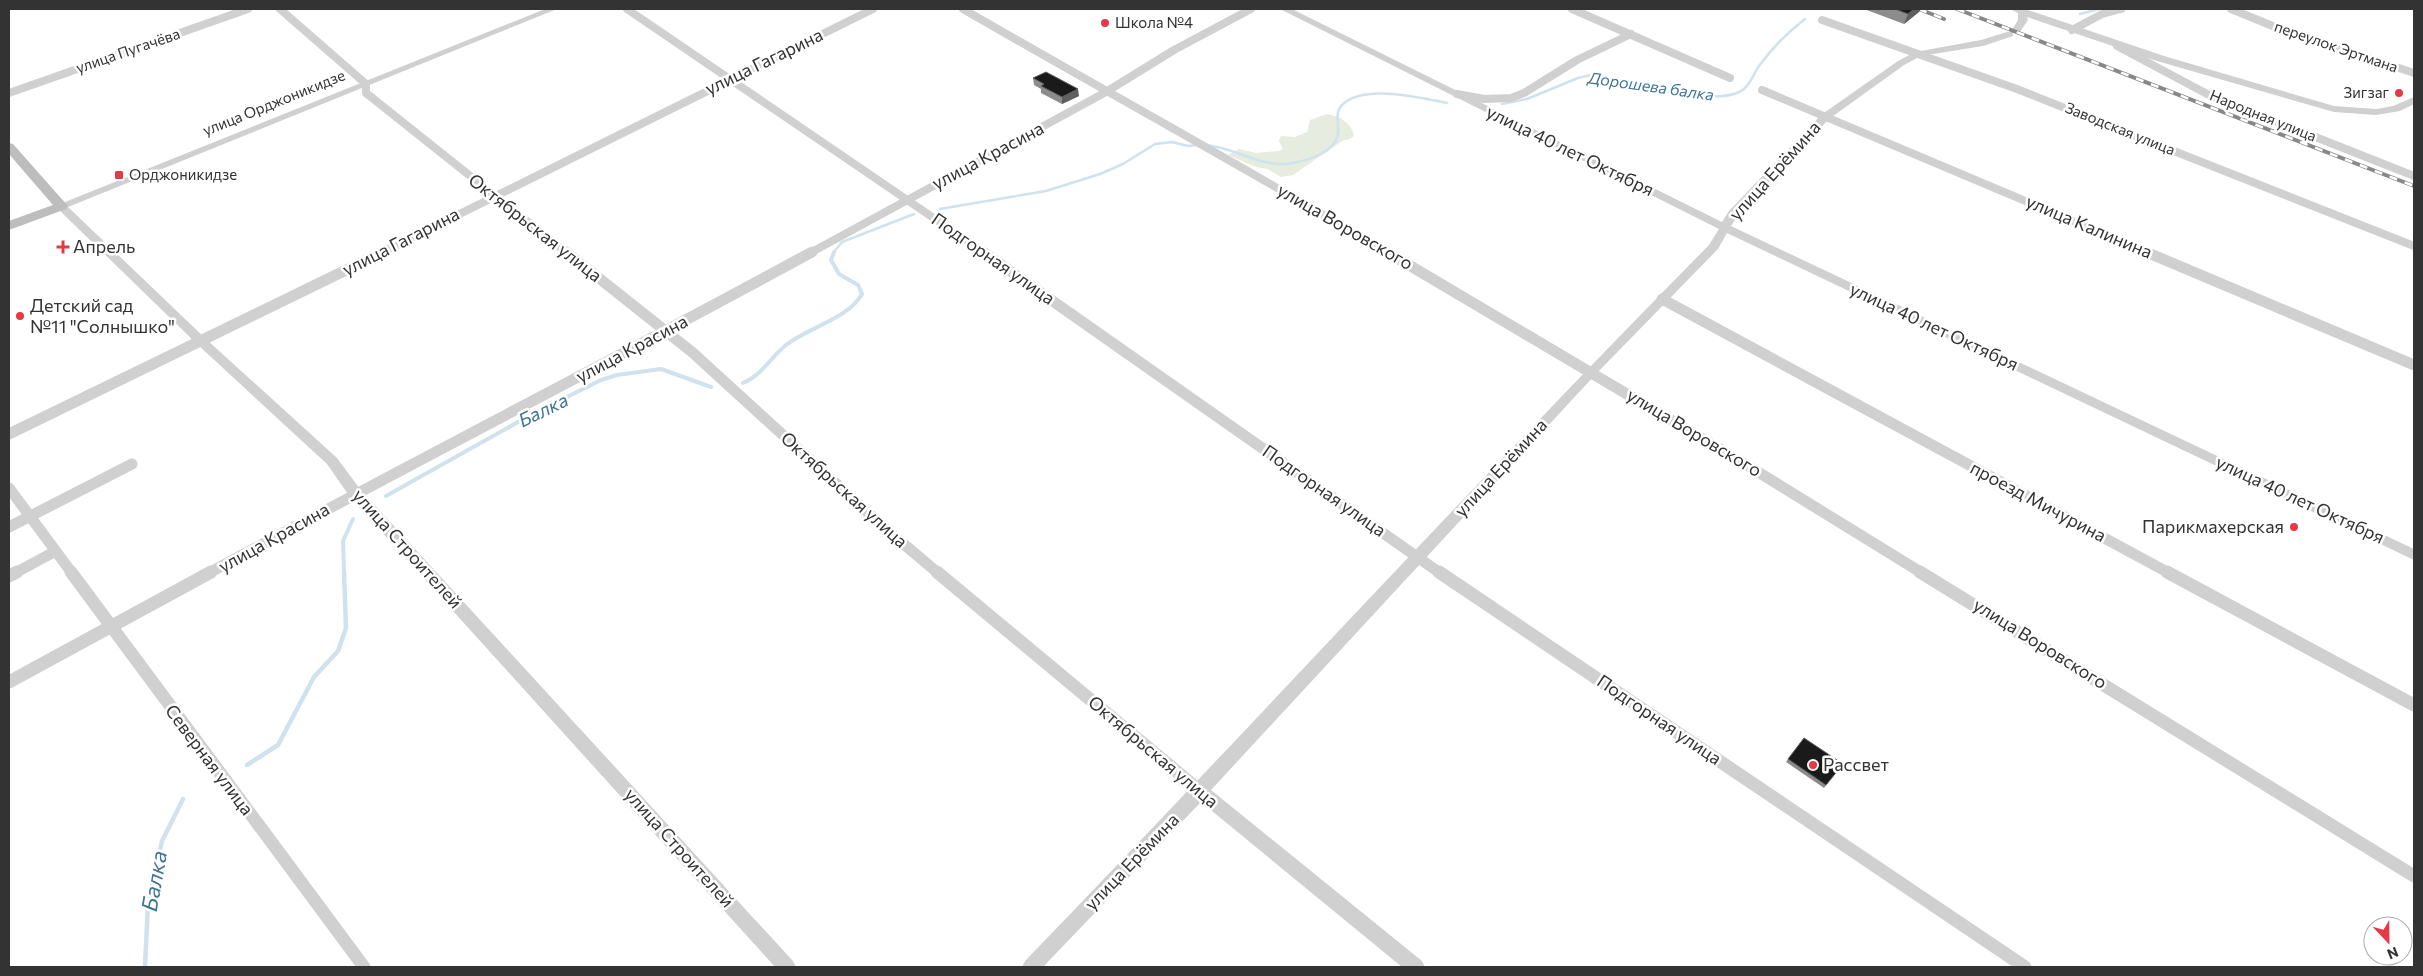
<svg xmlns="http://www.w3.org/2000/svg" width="2423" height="976" font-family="Commissioner,sans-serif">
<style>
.green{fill:#e6ecdf}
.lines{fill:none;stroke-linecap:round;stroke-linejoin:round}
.stream-far2{stroke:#cfe2ee;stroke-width:2.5}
.stream-far1{stroke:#cfe2ee;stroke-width:4}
.stream{stroke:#cfe2ee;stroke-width:4.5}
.minor-far2{stroke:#d0d0d0;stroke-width:8}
.minor-far1{stroke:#d0d0d0;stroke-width:11}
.minor{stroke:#d0d0d0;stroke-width:13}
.tertiary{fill:#d0d0d0;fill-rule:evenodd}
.secondary{fill:#bdbdbd;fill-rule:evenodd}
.rail-casing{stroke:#888;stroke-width:4}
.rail{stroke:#fff;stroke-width:2.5;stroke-dasharray:8;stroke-linecap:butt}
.wall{fill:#8c8c8c}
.shaded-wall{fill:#5f5f5f}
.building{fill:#1a1a1a;stroke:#5f5f5f}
.poi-dot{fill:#e63946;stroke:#fff;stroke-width:2}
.labels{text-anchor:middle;stroke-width:5;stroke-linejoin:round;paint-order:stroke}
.far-poi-label{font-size:15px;fill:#333;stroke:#fff;text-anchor:start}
.far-street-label{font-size:15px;fill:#333;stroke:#fff}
.far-water-label{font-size:16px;font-style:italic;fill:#3f7597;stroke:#fff}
.street-label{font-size:18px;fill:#333;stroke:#fff}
.poi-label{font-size:18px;fill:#333;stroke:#fff;text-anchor:start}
.water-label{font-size:19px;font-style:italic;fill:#3f7597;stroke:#fff}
.near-water-label{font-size:22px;font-style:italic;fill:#3f7597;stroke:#fff}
</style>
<rect width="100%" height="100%" fill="#fff"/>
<path class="green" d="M1327 114C1341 117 1351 122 1354 136L1350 139 1342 141 1293 175 1281 177 1268 169 1256 167 1228 155 1239 149 1256 153 1279 151 1283 149 1279 141 1281 136 1295 137 1307 132 1310 120Z"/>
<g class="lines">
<path class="stream-far2" d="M2080 14 2099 9
M1502 104 1527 99 1578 78 1591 75C1623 80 1722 111 1745 88 1751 82 1754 73 1759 66 1772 48 1788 32 1805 19
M1205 145C1235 147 1262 169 1293 163 1309 160 1336 152 1338 133 1339 122 1334 112 1343 104 1365 84 1421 98 1447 103
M940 209 1046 191 1100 174 1123 164 1155 144 1172 142 1188 146 1198 145
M833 253 842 242 914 214"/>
<path class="stream-far1" d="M743 383C761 376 771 357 786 345 809 327 848 319 862 294L858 285 839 274 831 260 834 252
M386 496 527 417 601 380 617 375 661 369 711 387
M344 573 343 541 353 519"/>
<path class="stream" d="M247 765 278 745 314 677 338 651 346 628 344 572
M145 967 148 902 162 841 183 799"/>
<path class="minor-far2" d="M280 9 366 84V93L567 253
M627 9 985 253
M963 9C1105 91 1249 170 1389 253
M1572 9 1730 78
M2231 9 2280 29 2414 73
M1822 20 2017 89 2414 246
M2072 30 2102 14 2121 9
M2117 46 2209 95 2414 176
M1762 90 2149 253
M9 93 248 9
M1457 94 1484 99 1511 98 1524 93 1577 60 1631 34
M381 253 873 9
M810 253 1106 92 1174 50 1251 9"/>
<path class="minor-far1" d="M566 252 692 352 886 529 938 573
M983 252 1440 573
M1387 252 1745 464 1922 573
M2146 252 2414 365
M1662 299 2169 573
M9 434 383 252
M9 488 72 573
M9 527 132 464
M15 573 54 552
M209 573C409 464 612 361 812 252"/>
<path class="minor" d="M71 572 364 967
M937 572 1200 791
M1439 572 2025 967
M1920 572 2414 876
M2167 572 2414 705
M9 576 17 572
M9 682 211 572"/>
<path class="tertiary" d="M545 9H557L68 207 206 339 337 458 360 489 793 961 796 967H775L350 497 327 464 198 345 55 206Z
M1280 9H1292L1722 222 1729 211 1821 115 1898 61 1915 52 1981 40 2007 32H2013V36L1983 46 1921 56 1904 65 1829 119 1738 215 1731 226 2414 549V560L1727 233 1718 249 1595 375 1211 790 1422 961 1425 967H1402L1201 802 1043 967H1022L1025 961C1254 724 1477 480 1709 245L1719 229Z
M2010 9H2025L2164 56 2334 106 2376 109 2393 106 2414 97V104L2400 111 2376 115 2334 112 2157 61 2027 17 2028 20 2020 32H2014L2012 30 2018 20V13Z"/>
<path class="secondary" d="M9 143 13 144 68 206 66 209 9 230V221L53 205 9 154Z"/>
<g class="rail-casing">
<path id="rail" d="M1919 9 1944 19
M1957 9 2414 186"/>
</g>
<use href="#rail" class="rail"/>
</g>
<path class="wall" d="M1864 9H1921L1919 12 1904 24Z
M1033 78 1079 96 1062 104 1041 93V89L1034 85Z
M1788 759 1843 764 1824 788 1786 762Z"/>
<path class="shaded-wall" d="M1914 9H1921L1919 12 1904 24 1908 14Z
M1078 89 1079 96 1062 104V97Z"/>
<path class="building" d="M1895 9H1914L1908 14Z
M1046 72 1078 89 1062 97 1041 86 1044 84 1033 78Z
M1804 738 1843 764 1826 785 1788 759Z"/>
<g class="poi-dot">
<circle cx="1105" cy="23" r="5"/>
<circle cx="2399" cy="93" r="5"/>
<rect x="114" y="170" width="10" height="10" rx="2.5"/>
<path d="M60.5 239.5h5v5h5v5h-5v5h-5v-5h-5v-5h5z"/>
<circle cx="20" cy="316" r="5"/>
<circle cx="2294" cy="527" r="5"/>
<circle cx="1813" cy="765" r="5"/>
</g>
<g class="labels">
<g class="far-poi-label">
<text x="1115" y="28">Школа №4</text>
<text x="2389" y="98" text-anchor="end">Зигзаг</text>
<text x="129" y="180">Орджоникидзе</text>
</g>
<g class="far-street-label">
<text transform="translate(2336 47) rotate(19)" y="5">переулок Эртмана</text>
<text transform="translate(128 51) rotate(-19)" y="5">улица Пугачёва</text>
<text transform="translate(274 103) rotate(-22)" y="5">улица Орджоникидзе</text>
<text transform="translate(2263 116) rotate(22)" y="5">Народная улица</text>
<text transform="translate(2120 129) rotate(22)" y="5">Заводская улица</text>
</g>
<g class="far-water-label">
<text transform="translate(1651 86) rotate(8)" y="6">Дорошева балка</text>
</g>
<g class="street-label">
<text transform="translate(764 62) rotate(-26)" y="6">улица Гагарина</text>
<text transform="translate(1570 151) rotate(26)" y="6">улица 40 лет Октября</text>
<text transform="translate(988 156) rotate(-28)" y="6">улица Красина</text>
<text transform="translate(1775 171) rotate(-48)" y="6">улица Ерёмина</text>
<text transform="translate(1345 227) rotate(30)" y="6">улица Воровского</text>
<text transform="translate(2089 227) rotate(23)" y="6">улица Калинина</text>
<text transform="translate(535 228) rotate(38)" y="6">Октябрьская улица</text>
<text transform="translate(401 242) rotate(-27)" y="6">улица Гагарина</text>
<text transform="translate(993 259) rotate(35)" y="6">Подгорная улица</text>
<text transform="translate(1934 327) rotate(25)" y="6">улица 40 лет Октября</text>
<text transform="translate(632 349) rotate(-28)" y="6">улица Красина</text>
<text transform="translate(1694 433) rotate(31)" y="6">улица Воровского</text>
<text transform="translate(1501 468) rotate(-47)" y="6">улица Ерёмина</text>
<text transform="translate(844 490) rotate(42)" y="6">Октябрьская улица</text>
<text transform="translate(1324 491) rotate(35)" y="6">Подгорная улица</text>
<text transform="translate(2300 500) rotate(25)" y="6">улица 40 лет Октября</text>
<text transform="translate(2038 502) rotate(28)" y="6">проезд Мичурина</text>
<text transform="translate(274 538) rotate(-29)" y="6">улица Красина</text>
<text transform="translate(407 549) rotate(48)" y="6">улица Строителей</text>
<text transform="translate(2040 644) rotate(32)" y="6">улица Воровского</text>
<text transform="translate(1659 720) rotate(34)" y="6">Подгорная улица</text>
<text transform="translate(1153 752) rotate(40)" y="6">Октябрьская улица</text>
<text transform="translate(209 760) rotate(53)" y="6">Северная улица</text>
<text transform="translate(679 848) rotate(48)" y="6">улица Строителей</text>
<text transform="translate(1132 862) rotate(-46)" y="6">улица Ерёмина</text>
</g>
<g class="poi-label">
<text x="73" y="253">Апрель</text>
<text x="30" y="312">Детский сад<tspan x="30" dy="21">№11 "Солнышко"</tspan></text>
<text x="2284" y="533" text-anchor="end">Парикмахерская</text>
<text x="1823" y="771">Рассвет</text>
</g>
<g class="water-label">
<text transform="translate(543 410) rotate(-26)" y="7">Балка</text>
</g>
<g class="near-water-label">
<text transform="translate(154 881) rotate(-80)" y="8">Балка</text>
</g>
</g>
<rect width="2423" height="976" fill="none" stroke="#333333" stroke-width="20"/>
<g transform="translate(2388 941) rotate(158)"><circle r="24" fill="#ffffff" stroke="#adadad"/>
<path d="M0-4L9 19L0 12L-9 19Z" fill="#e63946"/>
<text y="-8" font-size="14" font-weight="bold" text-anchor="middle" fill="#333333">N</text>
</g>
</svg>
